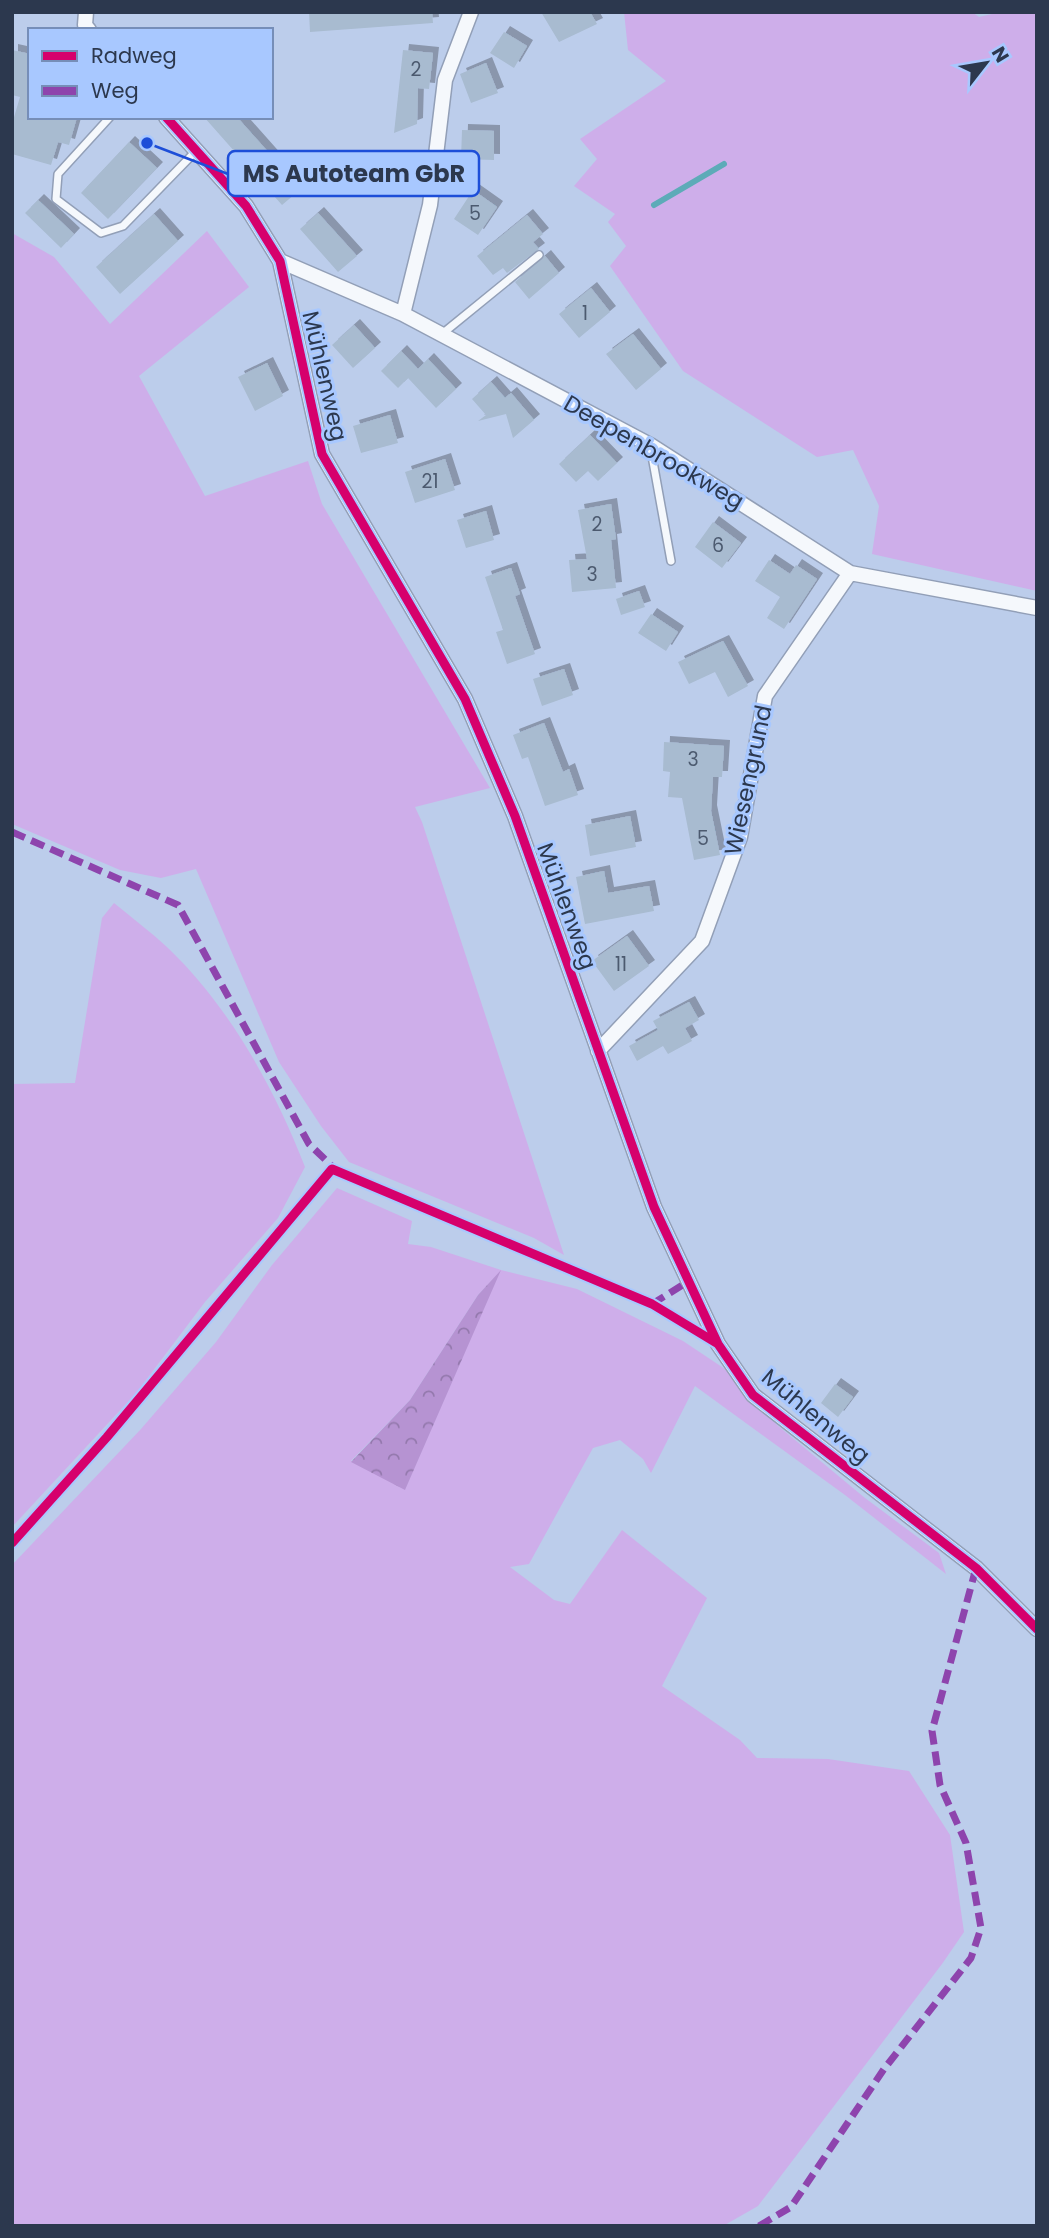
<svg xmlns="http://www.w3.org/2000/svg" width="1049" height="2238" font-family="Poppins,sans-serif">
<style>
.green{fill:#ceaeea;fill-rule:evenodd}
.forest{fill:url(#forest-crowns)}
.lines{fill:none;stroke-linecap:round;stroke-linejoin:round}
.stream{stroke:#5dabb8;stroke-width:6}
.building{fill:#a8bbd0;filter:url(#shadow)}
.service-casing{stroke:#929fb7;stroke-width:10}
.minor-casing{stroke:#929fb7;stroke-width:17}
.service{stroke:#f5f8fc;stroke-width:7}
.minor{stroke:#f5f8fc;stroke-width:14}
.quiet{stroke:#8e44ad;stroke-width:7;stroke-dasharray:14 7;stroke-linecap:butt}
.cycleway-casing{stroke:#a8c8ff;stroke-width:13}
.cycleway{stroke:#d6006c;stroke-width:9}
.labels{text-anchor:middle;stroke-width:6;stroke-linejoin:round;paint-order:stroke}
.number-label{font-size:19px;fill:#4c5a6f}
.street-label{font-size:23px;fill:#2c384e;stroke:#a8c8ff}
.leader{fill:none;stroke:#1d4ed8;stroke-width:2.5}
.callout-dot{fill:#1d4ed8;stroke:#a8c8ff;stroke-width:2.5}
.callout{fill:#a8c8ff;stroke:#1d4ed8;stroke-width:2.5}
.callout-label{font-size:24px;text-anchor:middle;font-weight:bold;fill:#2c384e}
</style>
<defs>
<pattern id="forest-crowns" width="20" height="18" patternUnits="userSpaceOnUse" patternTransform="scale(1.75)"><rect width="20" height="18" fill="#b693d2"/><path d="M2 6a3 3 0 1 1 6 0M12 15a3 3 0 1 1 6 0" fill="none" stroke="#9479ad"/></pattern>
<filter id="shadow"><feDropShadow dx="6" dy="-6" stdDeviation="0" flood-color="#0004"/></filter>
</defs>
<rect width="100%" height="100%" fill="#bccdeb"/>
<path class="green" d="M624 12H972L979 17 1001 12H1037V591L872 554 879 506 853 450 817 457 683 371 610 266 626 246 608 222 615 214 574 186 597 159 580 139 666 81 628 50Z
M207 231 249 287 139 376 205 496 308 461 322 504 490 788 415 807 422 822 564 1255 534 1238 349 1162 321 1126 279 1062 196 869 161 878 120 870 12 824V233L54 257 110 324Z
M114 903C132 918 151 932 168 948 229 1006 275 1089 305 1167L278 1218 205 1302 137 1392 12 1527V1084L75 1083 102 918Z
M337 1188 412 1221 408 1244 431 1247 501 1270 577 1289 683 1341 728 1371 777 1425 865 1498 939 1553 946 1574 845 1495 695 1386 651 1473 643 1459 620 1440 593 1448 529 1564 510 1567 554 1600 570 1604 622 1530 707 1598 662 1686 740 1740 757 1758 828 1759 909 1771 950 1835 964 1932 942 1964 758 2206 723 2226H12V1565L141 1429 216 1342 272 1265ZM499 1273 405 1489 351 1461 410 1400 478 1295Z"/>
<path class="forest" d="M501 1270 405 1490 351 1462 410 1400 478 1295Z"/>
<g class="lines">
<path class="stream" d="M654 205 724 164"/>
</g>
<path class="building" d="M309 12H432L433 23 310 32Z
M541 12H590L597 24 559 42Z
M504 32 527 46 514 68 490 53Z
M12 50 30 54V117H77L69 145 58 142 51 165 12 154V124L20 97 12 95Z
M403 50 433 53 429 89 418 88 417 124 394 133Z
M486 63 498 93 471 103 460 74Z
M204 117H237L301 189 282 205Z
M462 130 494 131V160L461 159Z
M129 142 157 168 108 219 81 193Z
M473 190 497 207 478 235 454 219Z
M38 200 74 234 61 248 25 213Z
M318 213 357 256 338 272 300 229Z
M154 214 178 241 120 294 96 267Z
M527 215 543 234 533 242 539 249 507 273 503 268 493 275 477 256Z
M545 256 559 273 529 299 515 282Z
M591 288 610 312 579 338 559 314Z
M354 325 375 348 353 368 332 345Z
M633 334 661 369 636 390 606 354Z
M401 351 418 369 428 359 456 389 436 408 408 378 398 388 381 371Z
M267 363 283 396 255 411 238 377Z
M491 382 505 398 511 393 534 420 513 438 506 414 478 421 486 415 472 399Z
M390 415 398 443 361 453 353 426Z
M590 435 617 463 598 481 588 471 576 482 559 464Z
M445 459 455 490 415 503 405 472Z
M611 504 616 539 611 540 616 588 572 592 569 560 587 559 578 510Z
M486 511 494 540 466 548 457 520Z
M713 522 741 543 722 568 695 547Z
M769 560 790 574 796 565 817 579 784 629 767 618 780 597 755 581Z
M511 568 520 594 515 596 535 654 507 664 496 632 503 630 485 577Z
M639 591 645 607 621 615 616 599Z
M651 614 678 632 666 651 638 633Z
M723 641 748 686 728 697 715 672 689 684 678 662Z
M564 669 573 695 542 706 533 679Z
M544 723 563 772 569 769 578 795 545 806 528 757 522 759 513 735Z
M664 742 724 746 722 777H713L711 811 720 855 694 860 682 798 668 797 670 772 663 771Z
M630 816 636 847 590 856 585 825Z
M604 871 608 893 649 886 654 911 585 924 576 877Z
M627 936 649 966 614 991 592 961Z
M689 1002 699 1020 685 1028 692 1041 668 1054 663 1046 637 1061 629 1046 658 1030 653 1021Z
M835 1384 853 1397 838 1417 821 1403Z"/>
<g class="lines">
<g class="service-casing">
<path id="service" d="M110 117 58 174 56 199 101 233 123 226 196 151
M442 334 539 255
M650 445 671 561"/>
</g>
<g class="minor-casing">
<path id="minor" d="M86 12 85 25 89 30
M166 117 246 206 280 261 322 454 465 699 515 816 654 1207 718 1344 753 1395 976 1568 1037 1629
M280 261 403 314 650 445 850 573 1037 608
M403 314 430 205 445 80 471 12
M598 1051 702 941 740 837 765 696 850 573"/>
</g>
<use href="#service" class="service"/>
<use href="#minor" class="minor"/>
<path class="quiet" d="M12 832 178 905 309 1144 337 1171
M652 1304 689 1281
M759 2226 791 2207 884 2069 971 1958 981 1928 966 1843 940 1785 932 1731 976 1568"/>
<g class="cycleway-casing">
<path id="cycleway" d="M166 117 246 206 280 261 322 454 465 699 515 816 654 1207 718 1344 753 1395 976 1568 1037 1629
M12 1543 107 1437 332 1169 652 1304 718 1344"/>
</g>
<use href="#cycleway" class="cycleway"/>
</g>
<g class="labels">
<g class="number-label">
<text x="416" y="76">2</text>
<text x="475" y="220">5</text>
<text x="585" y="320">1</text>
<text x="430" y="488">21</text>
<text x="597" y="531">2</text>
<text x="718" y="552">6</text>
<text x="592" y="581">3</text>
<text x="693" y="766">3</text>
<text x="703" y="845">5</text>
<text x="621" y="971">11</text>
</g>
<g class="street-label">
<text transform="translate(325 376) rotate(77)" y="8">Mühlenweg</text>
<text transform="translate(654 452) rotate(30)" y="8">Deepenbrookweg</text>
<text transform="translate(748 780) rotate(-78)" y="8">Wiesengrund</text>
<text transform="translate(567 906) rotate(70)" y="8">Mühlenweg</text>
<text transform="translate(816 1416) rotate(40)" y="8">Mühlenweg</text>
</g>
</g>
<path class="leader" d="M147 143L228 174"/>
<circle class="callout-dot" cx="147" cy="143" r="7"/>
<rect class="callout" x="228" y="151" width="251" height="45" rx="7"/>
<g class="callout-label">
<text x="354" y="182">MS Autoteam GbR</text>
</g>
<rect width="1049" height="2238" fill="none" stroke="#2c384e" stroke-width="28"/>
<rect x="28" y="28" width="245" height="91" fill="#a8c8ff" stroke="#768eb8" stroke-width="2"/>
<rect x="42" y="51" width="35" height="10" fill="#d6006c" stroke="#768eb8" stroke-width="2"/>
<text x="91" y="63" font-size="21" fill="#2c384e">Radweg</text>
<rect x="42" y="86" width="35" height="10" fill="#8e44ad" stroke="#768eb8" stroke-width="2"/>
<text x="91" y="98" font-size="21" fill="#2c384e">Weg</text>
<g transform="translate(986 63) rotate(59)" stroke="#a8c8ff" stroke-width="5" paint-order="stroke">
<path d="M0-5L12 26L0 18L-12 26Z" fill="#2c384e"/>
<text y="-10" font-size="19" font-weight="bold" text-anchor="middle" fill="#2c384e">N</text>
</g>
</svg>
